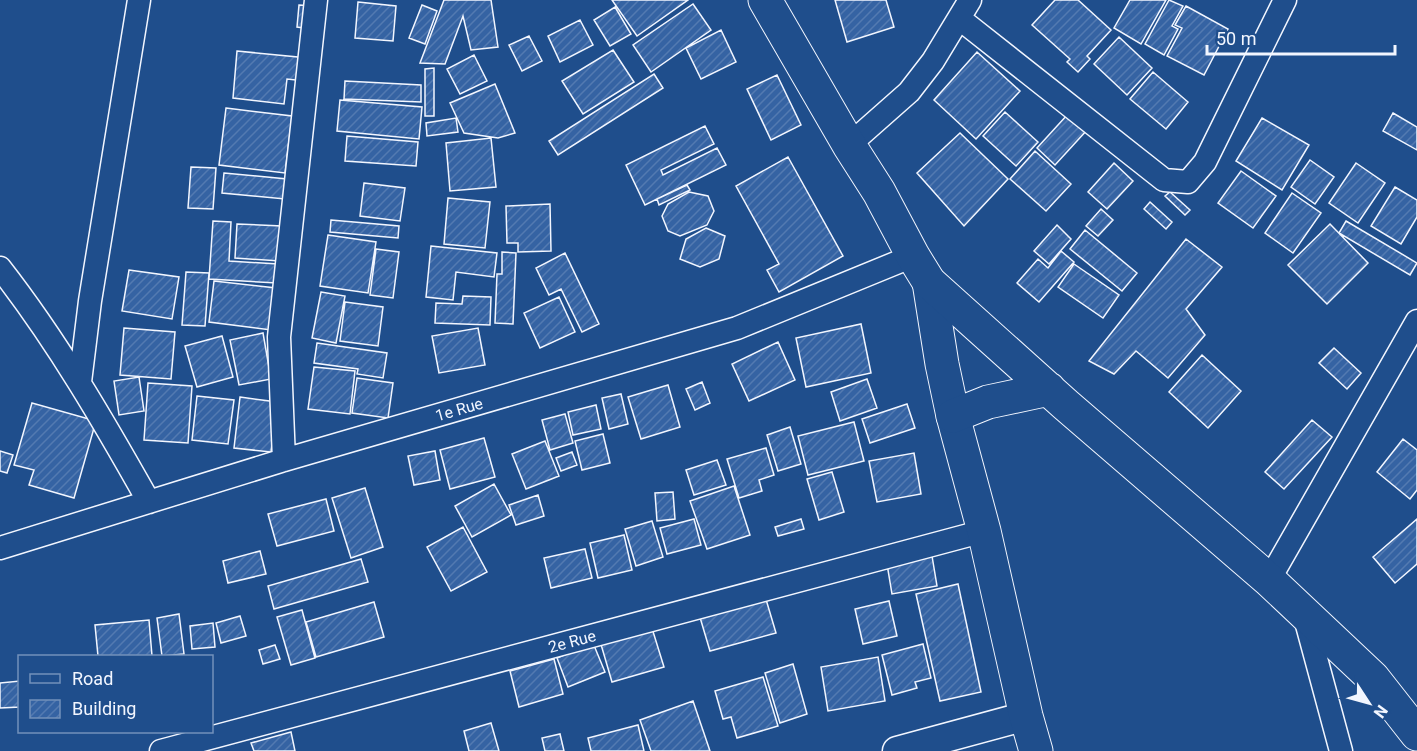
<svg xmlns="http://www.w3.org/2000/svg" width="1417" height="751" font-family="Roboto,sans-serif">
<style>
.building{fill:url(#building-hatch);stroke:#f2f6ff;stroke-width:1.5}
.lines{fill:none;stroke-linecap:round;stroke-linejoin:round}
.minor-casing{stroke:#f2f6ff;stroke-width:25}
.tertiary-casing{stroke:#f2f6ff;stroke-width:31}
.primary-casing{stroke:#f2f6ff;stroke-width:35}
.trunk-casing{stroke:#f2f6ff;stroke-width:35}
.minor{stroke:#1f4e8c;stroke-width:22}
.tertiary{stroke:#1f4e8c;stroke-width:28}
.primary{stroke:#1f4e8c;stroke-width:33}
.trunk{stroke:#1f4e8c;stroke-width:33}
.labels{text-anchor:middle;stroke-width:4.5;stroke-linejoin:round;paint-order:stroke}
.street-label{font-size:16px;fill:#f2f6ff;stroke:#1f4e8c}
</style>
<defs>
<pattern id="building-hatch" width="6" height="6" patternUnits="userSpaceOnUse" patternTransform="scale(1.5)"><rect width="6" height="6" fill="#3563a3"/><path d="M-1 1l2-2M0 6l6-6M5 7l2-2" fill="none" stroke="#537ab1"/></pattern>
</defs>
<rect width="100%" height="100%" fill="#1f4e8c"/>
<path class="building" d="M444 0H491L498 47 471 50 463 16 445 64 420 63Z
M612 0H688L637 36Z
M835 0H886L894 27 847 42Z
M1055 0H1078L1111 30 1087 56 1090 59 1078 72 1067 62 1070 59 1032 25Z
M1130 0H1166L1141 44 1114 28Z
M1169 0 1183 6 1172 26 1178 29 1164 55 1145 44Z
M358 2 396 6 393 41 355 38Z
M693 4 711 30 651 72 633 45Z
M299 5 314 6 311 29 297 27Z
M422 5 437 11 425 44 409 38Z
M1186 6 1228 29 1204 75 1167 56 1182 28 1175 25Z
M615 7 631 34 610 46 594 20Z
M580 20 593 45 560 62 548 36Z
M721 30 736 62 701 79 686 48Z
M529 36 542 61 522 71 509 45Z
M1119 37 1152 68 1127 95 1094 64Z
M613 50 634 82 583 114 562 81Z
M237 51 308 58 305 81 287 79 284 104 233 98Z
M977 52 1020 91 976 139 934 100Z
M474 55 487 81 460 94 447 69Z
M434 68V116H425V69Z
M1153 72 1188 102 1166 129 1130 99Z
M654 74 663 88 558 155 549 141Z
M777 75 801 125 771 140 747 89Z
M345 81 421 85V102L344 99Z
M495 84 515 133 498 138 464 133 450 103Z
M340 100 422 107 419 139 337 131Z
M226 108 292 116 285 173 219 165Z
M1005 112 1038 142 1016 166 983 136Z
M1393 113 1417 127V150L1383 131Z
M1068 114 1087 130 1055 165 1037 148Z
M456 118 458 132 427 136 426 123Z
M1262 118 1309 145 1282 190 1236 161Z
M705 126 714 144 661 170 663 175 717 148 726 165 645 205 626 165Z
M960 133 1008 179 964 226 917 173Z
M347 136 418 142 416 166 345 161Z
M491 138 496 187 450 191 446 143Z
M1035 151 1071 184 1046 211 1010 179Z
M788 157 843 256 779 292 767 270 779 264 736 186Z
M1310 160 1334 177 1315 204 1291 187Z
M1114 163 1133 181 1107 209 1088 192Z
M1356 163 1385 183 1358 223 1329 203Z
M191 167 216 168 213 209 188 208Z
M1241 171 1276 196 1253 228 1218 203Z
M224 173 287 179 285 199 222 193Z
M364 183 405 188 400 221 360 216Z
M687 185 690 190 659 205 657 199Z
M1395 187 1417 200V217L1401 244 1371 226Z
M689 192 708 196 714 211 707 225 680 236 668 231 662 216 668 204Z
M1170 192 1190 210 1185 215 1165 196Z
M1292 193 1321 213 1293 253 1265 233Z
M448 198 490 202 485 248 444 244Z
M1150 202 1172 222 1166 229 1144 209Z
M550 204 551 251 518 252V243H507L506 206Z
M1101 209 1113 220 1098 236 1086 226Z
M331 220 399 226 398 238 330 232Z
M213 221 231 222 229 261 278 264 277 283 209 279Z
M1346 221 1417 263 1410 275 1339 233Z
M237 224 282 226 280 261 235 258Z
M1330 224 1368 263 1327 304 1288 265Z
M1057 225 1071 239 1049 264 1034 251Z
M706 228 725 236 719 259 700 267 680 259 686 239Z
M1085 230 1137 273 1122 291 1070 249Z
M328 235 376 242 368 293 320 286Z
M1186 239 1222 267 1186 309 1205 335 1168 378 1136 351 1114 374 1089 361Z
M431 246 497 253 494 277 456 272 453 300 426 297Z
M376 249 399 252 393 298 370 295Z
M1061 251 1074 262 1039 302 1017 283 1038 259 1048 268Z
M502 252 516 253 513 324 495 323 497 274H502Z
M565 253 599 324 582 332 561 289 549 295 536 268Z
M1074 264 1119 295 1103 318 1058 287Z
M129 270 179 277 172 319 122 311Z
M186 272 209 273 205 326 182 325Z
M214 281 276 288 271 330 209 322Z
M321 292 345 296 336 343 312 338Z
M463 296 491 297 490 325 435 323 436 303 462 304Z
M559 297 575 332 540 348 524 313Z
M345 302 383 307 378 346 340 341Z
M861 324 871 373 806 387 796 338Z
M124 328 175 332 171 379 120 375Z
M478 328 485 365 439 373 432 336Z
M263 333 271 379 239 385 230 340Z
M222 336 233 377 197 387 185 346Z
M778 342 795 380 749 401 732 364Z
M317 343 387 353 383 378 357 374 358 369 314 363Z
M1334 348 1361 373 1347 389 1319 363Z
M1202 355 1241 391 1208 428 1169 392Z
M314 367 355 371 350 414 308 409Z
M139 377 144 411 119 415 114 381Z
M357 378 393 383 388 418 352 413Z
M867 379 877 408 840 421 831 392Z
M702 382 710 403 695 410 686 389Z
M148 383 192 386 188 443 144 440Z
M668 385 680 427 641 439 628 397Z
M621 394 628 424 609 429 602 398Z
M197 396 234 400 228 444 192 440Z
M240 397 277 402 271 452 234 448Z
M32 403 96 421 74 498 29 485 34 470 14 465Z
M907 404 915 428 870 443 862 419Z
M596 405 601 429 573 435 568 412Z
M565 414 573 443 550 450 542 420Z
M1312 420 1332 437 1284 489 1265 472Z
M854 422 864 461 808 475 798 436Z
M790 427 801 464 778 471 767 435Z
M603 434 610 463 582 470 575 441Z
M484 438 495 477 450 489 440 450Z
M1403 439 1417 450V490L1410 499 1377 472Z
M545 441 559 476 526 489 512 454Z
M766 448 774 475 759 480 762 491 739 498 727 459Z
M0 451 13 455 7 473 0 471Z
M435 451 440 480 414 485 408 456Z
M572 452 577 465 561 471 556 458Z
M914 453 921 494 877 502 869 461Z
M717 460 726 485 694 495 686 470Z
M832 472 844 512 819 520 807 479Z
M494 484 511 515 472 537 455 506Z
M734 486 750 535 707 549 690 501Z
M365 488 383 547 351 558 332 498Z
M673 492 675 519 657 521 655 493Z
M538 495 544 516 516 525 509 505Z
M326 499 334 531 277 546 268 514Z
M694 519 701 545 667 554 660 528Z
M801 519 804 529 778 536 775 527Z
M1417 519V564L1395 583 1373 557Z
M652 521 663 557 636 566 625 529Z
M463 527 487 572 451 591 427 547Z
M624 535 632 570 598 578 590 543Z
M585 549 592 578 551 588 544 558Z
M931 550 937 586 892 594 886 558Z
M260 551 266 574 228 583 223 561Z
M361 559 368 582 274 609 268 586Z
M958 584 981 692 940 701 916 594Z
M765 596 776 633 710 651 699 614Z
M889 601 897 636 863 644 855 609Z
M374 602 384 637 316 657 306 622Z
M302 610 315 658 291 665 277 617Z
M179 614 184 654 162 656 157 618Z
M240 616 246 636 221 643 216 623Z
M149 620 152 656H98L95 625Z
M213 623 215 647 192 649 190 626Z
M651 625 664 667 612 682 600 641Z
M593 643 605 672 568 687 557 658Z
M923 644 931 678 915 682 917 688 892 695 882 655Z
M275 645 280 659 263 664 259 650Z
M878 657 885 701 828 711 821 667Z
M554 659 563 694 519 707 510 671Z
M793 664 807 714 780 723 765 673Z
M763 677 778 726 737 738 731 717 723 719 715 691Z
M20 681V707L0 708V683Z
M693 701 710 751H651L640 720Z
M491 723 499 751H469L464 731Z
M638 725 644 751H591L588 738Z
M291 732 295 751H254L251 743Z
M560 734 564 751H545L542 738Z"/>
<g class="lines">
<g class="minor-casing">
<path id="minor" d="M960 19 1164 180 1188 182 1205 162 1285 0
M849 145 909 92 933 61 970 0
M0 268C57 341 104 422 149 502
M80 382 90 301 139 0
M284 460 279 337 316 0
M0 548 284 460 737 328 913 256
M1269 580 1417 321
M1304 614 1341 751
M161 751 984 531"/>
</g>
<g class="tertiary-casing">
<path id="tertiary" d="M897 751 1026 716"/>
</g>
<g class="primary-casing">
<path id="primary" d="M929 282 942 364 953 416 984 531 1026 716 1036 751"/>
</g>
<g class="trunk-casing">
<path id="trunk" d="M765 0 849 145 879 192 913 256 929 282 1066 405 1269 580 1373 678 1417 734
M953 416 988 402 1049 389"/>
</g>
<use href="#minor" class="minor"/>
<use href="#tertiary" class="tertiary"/>
<use href="#primary" class="primary"/>
<use href="#trunk" class="trunk"/>
</g>
<g class="labels">
<g class="street-label">
<text transform="translate(459 409) rotate(-16)" y="6">1e Rue</text>
<text transform="translate(572 641) rotate(-15)" y="6">2e Rue</text>
</g>
</g>
<rect x="18" y="655" width="195" height="78" fill="#1f4e8c" stroke="#7391ba" stroke-width="1.5"/>
<rect x="30" y="674" width="30" height="9" fill="#1f4e8c" stroke="#7391ba" stroke-width="1.5"/>
<text x="72" y="685" font-size="18" fill="#f2f6ff">Road</text>
<rect x="30" y="700" width="30" height="18" fill="url(#building-hatch)" stroke="#7391ba" stroke-width="1.5"/>
<text x="72" y="715" font-size="18" fill="#f2f6ff">Building</text>
<g transform="translate(1369 703) rotate(126)" stroke="#1f4e8c" stroke-width="4.5" paint-order="stroke">
<path d="M0-4.5L10 22L0 15L-10 22Z" fill="#f2f6ff"/>
<text y="-9" font-size="16" font-weight="bold" text-anchor="middle" fill="#f2f6ff">N</text>
</g>
<path d="M1207 45v9h188v-9" fill="none" stroke="#f2f6ff" stroke-width="3"/>
<text x="1216" y="45" font-size="18" fill="#f2f6ff" stroke="#1f4e8c" stroke-width="4.5" paint-order="stroke">50 m</text>
</svg>
